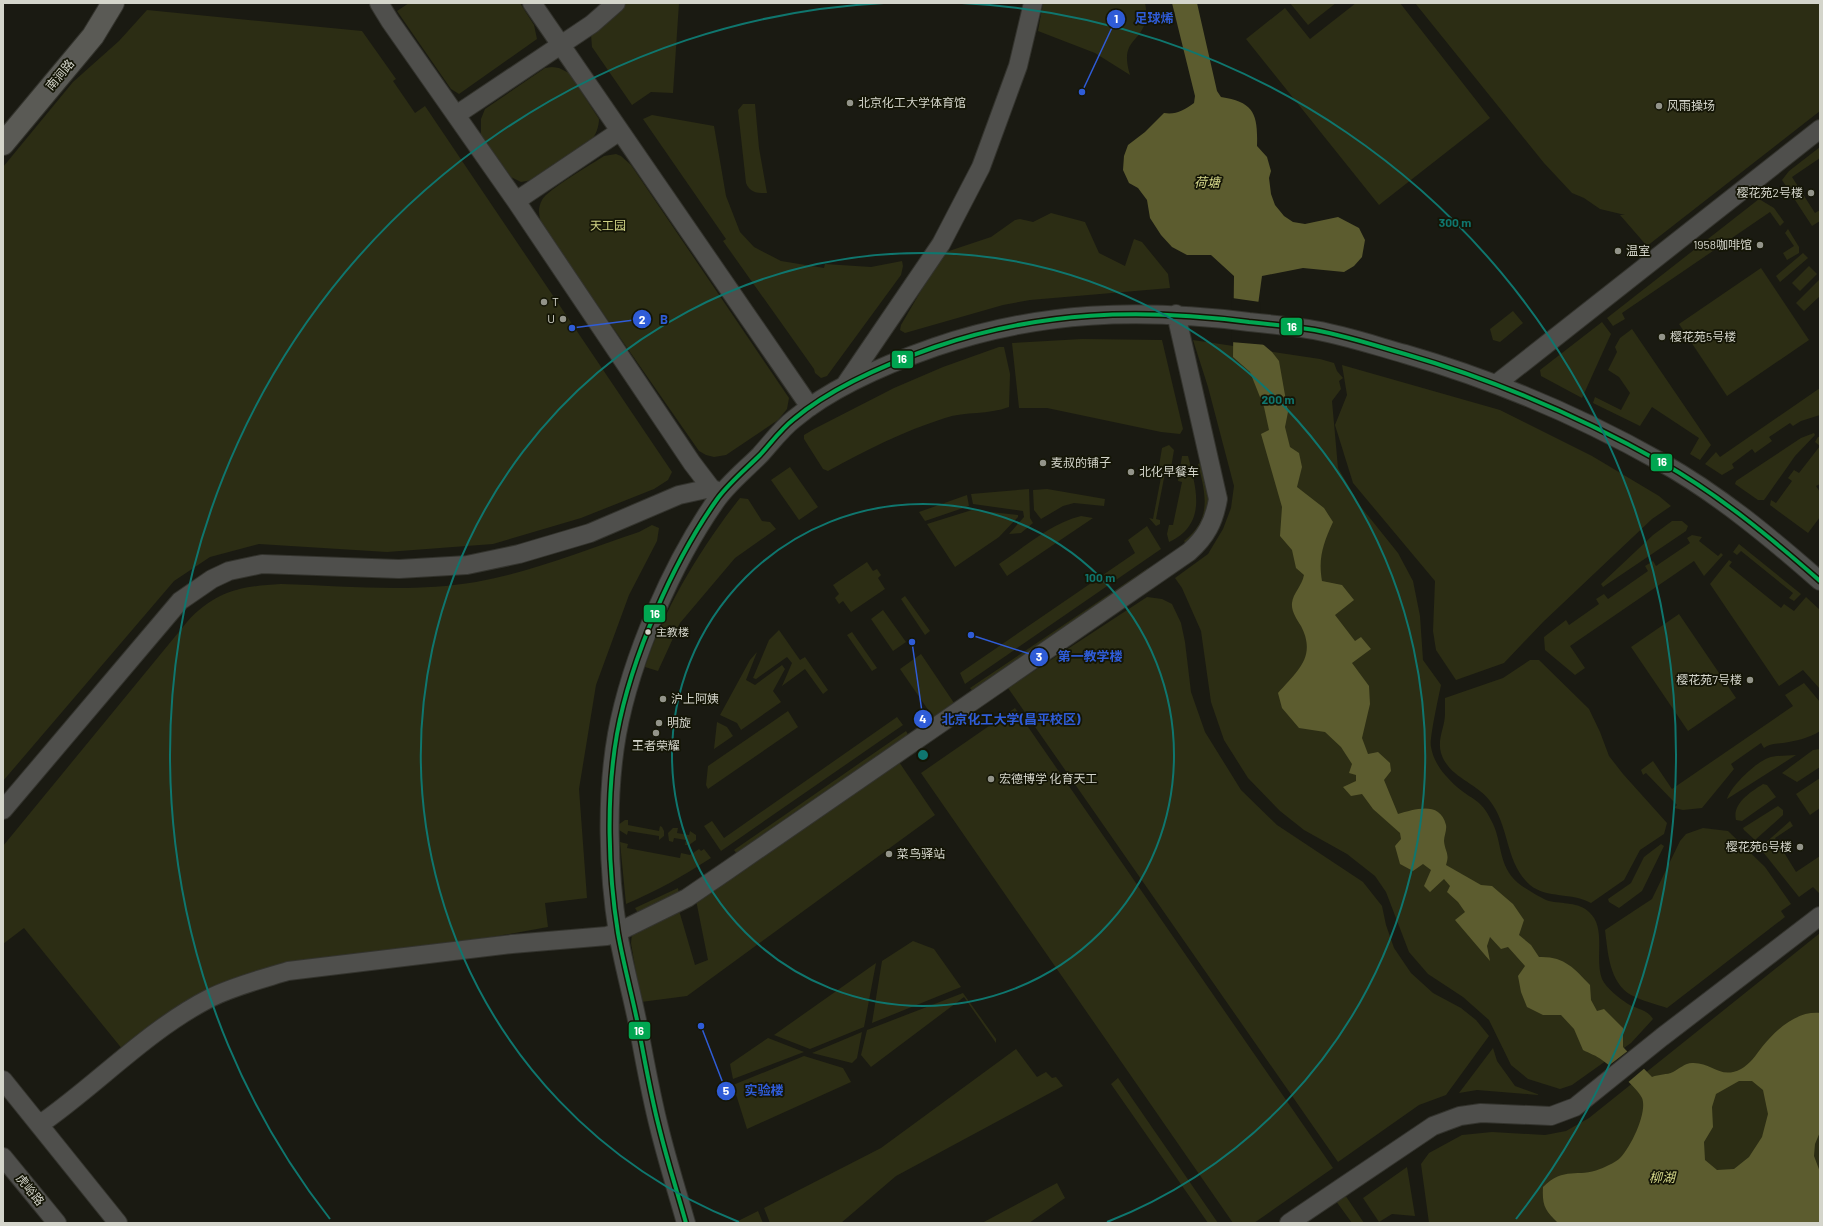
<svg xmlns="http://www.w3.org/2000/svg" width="1823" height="1226" font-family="Barlow,'Noto Sans SC',sans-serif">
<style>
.green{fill:#2c2d14}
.water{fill:#5c5c2f;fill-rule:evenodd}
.pier{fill:#1a1a12}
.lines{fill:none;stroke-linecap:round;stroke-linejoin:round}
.minor-casing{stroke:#33332d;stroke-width:20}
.major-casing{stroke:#33332d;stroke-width:24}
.minor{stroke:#4f4f4c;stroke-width:18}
.major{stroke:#5a5a55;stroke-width:22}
.bus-1-casing{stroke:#141506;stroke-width:7}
.bus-1{stroke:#00a651;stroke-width:4}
.ring{fill:none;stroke:#0f766e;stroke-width:2}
.poi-dot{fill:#93948a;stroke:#141506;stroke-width:1.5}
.bus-dot{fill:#d4d5cb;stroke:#141506;stroke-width:1.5}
.labels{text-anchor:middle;stroke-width:3.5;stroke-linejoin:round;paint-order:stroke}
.bus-label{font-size:11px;fill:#d4d5cb;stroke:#141506;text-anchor:start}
.street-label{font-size:12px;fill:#d4d5cb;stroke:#141506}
.poi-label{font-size:12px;fill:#d4d5cb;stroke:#141506;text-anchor:start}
.park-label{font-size:12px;fill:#cfd384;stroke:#141506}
.water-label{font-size:13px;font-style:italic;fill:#d4d789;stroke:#141506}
.centre{fill:#0f766e;stroke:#141506;stroke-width:2}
.ring-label{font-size:12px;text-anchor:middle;font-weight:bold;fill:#0f766e;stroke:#141506;stroke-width:3.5;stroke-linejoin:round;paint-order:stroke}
.leader{fill:none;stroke:#2f5cd7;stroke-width:1.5}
.callout-dot{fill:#2f5cd7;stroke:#141506;stroke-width:1.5}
.mark-label{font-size:12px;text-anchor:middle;font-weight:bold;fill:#fff}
.callout-label{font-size:13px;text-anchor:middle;font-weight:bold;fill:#2f5cd7;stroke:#141506;stroke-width:3.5;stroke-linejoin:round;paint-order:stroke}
.line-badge{stroke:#141506;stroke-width:1.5}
.badge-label{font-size:11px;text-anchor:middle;font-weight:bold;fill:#fff}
</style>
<rect width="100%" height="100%" fill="#1a1a12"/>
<path class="green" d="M409 3H520L534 25 537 39 459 94 451 89 397 11Z
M626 3H679L673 93 651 92 632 105 592 47 591 34 619 12Z
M1043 3H1145C1146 8 1147 14 1146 19 1141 44 1119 39 1130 75L1095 53 1038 31Z
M1290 3H1336L1308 25Z
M1356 3H1400L1490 118 1379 205 1246 39 1285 8 1310 39Z
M1415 3H1820V111L1647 246 1620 215H1625L1600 209 1584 198 1572 193 1544 163Z
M147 10 362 31 396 79 393 81 415 113 425 106 672 472 668 480 654 489 581 518 493 544 387 552 259 544 210 557 174 581 3 781V167L73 82 119 41Z
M552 67 559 68 569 73 599 119C599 126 596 135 591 141L532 180 521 182 511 177 481 135V119L485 109 545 68Z
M743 104H755L759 148 767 193C757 193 750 193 746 183L738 110Z
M652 115 714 126 726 196 740 232 754 247 781 261 824 268 825 264 871 267 902 261 903 266 901 275 827 376 821 378 815 373 814 369 723 241 726 239 643 119Z
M1820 147V158L1792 177 1815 213 1820 210V221L1812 226 1782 180 1789 171Z
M616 154 621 156 631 165 789 398 787 409 778 420 726 455 714 457 706 455 699 451 543 227C539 218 537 209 542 200 547 190 592 164 604 156Z
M1759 199 1774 208 1784 222 1780 226 1770 212 1622 313 1625 319 1613 326 1607 318Z
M1051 213 1085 222 1099 253 1125 266 1134 239 1142 242 1168 274 1170 288 1030 300 1003 305 905 333 900 330 901 325 943 253 991 237 1015 220 1020 219 1033 222Z
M1788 229 1799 247V253L1787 260 1783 253 1794 246 1785 233Z
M1803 253 1808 258 1780 282 1776 276Z
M1809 266 1817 274 1800 291 1792 283Z
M1761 268 1809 340 1727 396 1679 324Z
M1820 279V296L1804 311 1796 303Z
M1513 311 1523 323 1500 342 1493 340 1490 329Z
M1602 322 1611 334 1582 398 1541 376 1540 370Z
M1632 329 1711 445 1700 460 1690 454 1699 438 1652 407 1640 426 1593 403 1595 397 1621 410 1630 393 1619 377 1608 370 1617 352 1615 347 1620 338Z
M1082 339 1162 340 1183 429 1180 434 1161 432 1047 408H1019L1012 343Z
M1193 340 1320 359 1334 363 1337 371 1343 378 1339 381 1341 389 1332 401 1338 468 1361 507 1398 553 1413 581 1420 616 1423 660 1441 685C1439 695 1429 740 1431 747 1434 764 1445 776 1457 787 1472 800 1481 799 1491 820 1503 841 1497 865 1518 883 1523 887 1542 899 1549 901 1562 904 1579 902 1589 912 1607 928 1594 958 1602 979 1606 988 1620 999 1628 1004 1637 1009 1648 1010 1653 1019L1631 1043 1572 1085 1560 1089 1528 1079 1511 1065 1489 1020 1463 997 1428 974 1409 952 1386 892 1375 876 1347 854 1304 830 1280 811 1248 778 1224 740 1211 702 1201 631 1182 588 1175 578 1208 554 1223 529 1231 508 1234 486 1208 387Z
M999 347H1004L1010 374 1009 407C988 415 966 411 945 418 904 431 866 450 828 471L823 469 804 439V435L814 429 894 388 943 367Z
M1342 365 1500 410 1592 456 1659 496 1671 506 1652 519 1543 622 1504 663 1456 680 1436 650 1433 631 1435 581 1353 483 1335 425 1347 395Z
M1820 388V415L1801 421 1793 426 1790 423 1769 437 1772 441 1755 453 1752 449 1732 464 1734 468 1722 475 1705 464 1716 452 1720 457Z
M1814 433 1815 435 1795 456 1764 500H1758L1735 484 1736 481 1801 438Z
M1818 437H1820V484L1816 486 1820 492V517L1808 533 1774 508 1770 505 1771 500 1776 503 1792 481 1788 478 1794 470 1799 473 1820 446 1815 442Z
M1169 445 1174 450 1171 468H1166L1156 519 1160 520V524L1156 526 1149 518 1153 519 1163 467 1159 466 1162 448Z
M1182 456H1188C1196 488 1208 524 1169 542L1167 534 1169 525H1173L1182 482 1178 481Z
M1203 462 1211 496 1208 518 1187 545 1184 541C1212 519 1206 495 1198 464Z
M790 467 818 507 799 520 771 480Z
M1029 489 1030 518 1033 523 1021 533 1009 534 1024 517 1023 511 973 504 971 494Z
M1047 489 1105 499 1104 506 1074 503 1063 506 1041 519 1034 510 1033 490Z
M967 495 969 506 925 521 919 512Z
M740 498 748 499 762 521 770 522 776 529 735 558 680 623 658 671 645 667C664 608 702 546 740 498Z
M972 510 1018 515V517L999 537 955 567 927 524Z
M1081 516 1093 518 1007 576 999 564C1025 547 1051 523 1081 516Z
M1672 521H1682L1688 526 1686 531 1603 587 1601 584 1653 535Z
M652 525 659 528 657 541 629 595 596 685 579 789 587 898 545 903 548 927 459 943 278 966 123 1050 24 928 3 944V846L187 622C215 591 242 586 281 584 346 586 412 593 476 582 532 572 585 550 639 532Z
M1147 526 1161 549 965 684 960 673 1135 553 1128 540Z
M1692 535 1702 537 1699 541 1718 556 1721 553 1723 555 1704 576 1694 561 1570 646 1585 668 1575 675 1545 650 1544 637 1566 620 1569 625 1599 604 1596 599 1604 594 1608 599 1648 571 1645 566 1653 561 1656 566 1690 543 1687 538Z
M1739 544 1801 594 1794 601 1789 598 1793 593 1741 551 1737 555 1733 552Z
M1729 560 1732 562 1729 566 1781 608 1784 604 1794 611 1806 597 1820 610V689L1803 670 1779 686 1710 584Z
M867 562 873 571 877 569 881 575 878 578 885 589 851 612 843 601 839 604 835 598 839 594 833 585Z
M1148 568 1151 572 973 692 970 688Z
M905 596 930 631 925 635 901 599Z
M1147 597 1162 599 1172 604 1181 623 1185 642 1191 692 1205 732 1241 790 1277 825 1363 882 1382 906 1386 925 1394 948 1411 973 1433 993 1461 1008 1476 1020 1489 1036 1446 1095 1419 1105 1338 1162 1008 688Z
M883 610 906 642 893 651 871 619Z
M1679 614 1736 698 1688 731 1631 647Z
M779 630 800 660 805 657 828 690 823 694 805 669 782 686 792 663 787 657 756 679 753 678 769 640Z
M852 632 877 668 872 671 847 635Z
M757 652 746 680 755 685 782 665 785 669 773 691 781 702 741 730 737 723 720 715 750 660Z
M921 654 954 703 933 717 900 669Z
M1530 660H1539L1589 709 1600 732 1609 756 1623 774 1667 823 1664 834 1640 850 1624 880 1591 903C1572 892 1547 899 1530 885 1505 863 1510 827 1490 801 1476 782 1449 778 1441 753 1437 739 1445 727 1445 714 1445 709 1445 704 1445 698L1503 678Z
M1804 683 1820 702V731C1810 738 1795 741 1783 743 1775 744 1770 744 1764 748L1761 743 1731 764 1734 769 1702 808 1683 810 1674 808 1677 805 1646 773 1643 775 1641 770 1653 761 1672 789 1793 706 1785 695Z
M1015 708 1333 1168 1254 1223H1233L921 773Z
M788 711 798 727 708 789 706 785 708 766Z
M897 717 903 725 721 851 704 826 712 821 724 838Z
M717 722 727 727 733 736 714 749Z
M906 731 909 736 737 854 734 850Z
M1820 749V767L1797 782 1782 773 1813 750Z
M1796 755 1727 799C1731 786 1755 763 1768 758 1776 755 1788 756 1796 755Z
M897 759 935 815 687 996 641 1002 631 943 632 934 678 907 695 965 708 960 696 900Z
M1820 778V808L1810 815 1796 794Z
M1763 784 1767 785 1776 797 1742 821 1736 820C1732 803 1751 792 1763 784Z
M1778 806 1783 810V815L1755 840 1744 830 1743 828Z
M625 820H628V825L659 831 660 826 662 827 664 831V836L659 840V836L628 831 627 835 619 830 618 825Z
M1790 821 1793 826 1775 838 1796 872 1820 856 1819 893 1813 887 1799 897 1763 852V845Z
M673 828H678L677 833 689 835 690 831 696 835V840L689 845H685L686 840 674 838 673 842 669 841 668 833Z
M1703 828 1728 831 1765 867 1791 904 1781 911 1785 917 1667 1008C1656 1004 1642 1001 1631 995 1609 982 1608 953 1605 930L1652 899 1680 841 1686 834Z
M620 842 628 844 627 848 680 858 681 853 690 855 699 849 701 851 704 849 711 858C683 876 657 891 626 904Z
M1661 844 1664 846 1642 891 1619 908 1609 902 1608 899 1631 883 1644 857Z
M678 888 679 894 638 913 635 908Z
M1820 933V1223H1429L1421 1164 1429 1153 1462 1135 1492 1132 1545 1135 1566 1131 1589 1118Z
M913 941 934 949 961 987 872 1023 882 961Z
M876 963 864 1027 810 1049 774 1035Z
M963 993 996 1039V1043L964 997 871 1067 861 1055 867 1030Z
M862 1032 857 1058 852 1063 812 1053Z
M768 1038 804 1052 733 1079 730 1064Z
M1493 1048 1497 1061 1515 1086 1540 1095 1477 1090 1459 1093Z
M1016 1049 1037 1077 1046 1072 1052 1078 1056 1077 1063 1086 896 1176 841 1223H770L764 1208 881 1148Z
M804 1056 843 1068 851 1082 747 1129 733 1085Z
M1118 1078 1218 1223H1208L1111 1084Z
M1407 1167 1415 1216 1392 1214 1379 1222 1363 1198Z
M1057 1183 1065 1198 1029 1223H982Z
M1345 1195 1364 1223H1352L1336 1201Z
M758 1211 763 1223H734Z"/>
<path class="water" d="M1172 3H1197L1217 91 1221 97C1254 102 1258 114 1257 146L1267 157 1271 171 1269 178 1271 194 1275 205 1284 216 1293 222 1305 224 1338 217 1359 228 1365 240 1362 257 1354 266 1344 272 1303 268 1262 276 1258 305 1259 341 1272 352 1279 361 1288 412 1285 427 1290 447 1299 453 1302 467 1297 487 1324 508 1333 522C1323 544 1318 558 1322 581L1342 585 1354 600 1335 615 1355 641 1361 637 1371 649 1352 663 1369 686 1370 704 1362 738 1368 754 1378 752 1390 763 1391 771 1384 780 1398 814C1416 809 1440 801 1446 825 1447 830 1444 836 1444 841 1445 852 1450 853 1446 865L1481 885 1492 886 1513 904 1524 920 1519 935 1531 945 1539 957C1564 956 1574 968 1590 985L1591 1000 1597 1011 1604 1009 1623 1028V1047L1652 1077C1659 1074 1667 1075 1673 1072 1679 1069 1685 1063 1692 1063 1712 1062 1720 1080 1741 1069 1750 1064 1756 1055 1762 1047 1777 1029 1796 1011 1820 1013V1132L1815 1144 1814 1156 1820 1172V1223H1558C1545 1210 1542 1206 1543 1187 1564 1166 1578 1178 1600 1169 1605 1167 1614 1163 1619 1159 1630 1149 1648 1112 1642 1098 1637 1087 1612 1067 1602 1060 1597 1056 1589 1053 1583 1050L1574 1029 1561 1015H1543L1527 1007 1521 992 1518 976 1525 966 1508 947 1501 949 1490 937 1487 946 1490 961 1455 920 1465 912 1458 902 1447 892 1450 886 1444 879 1430 892 1424 886 1431 870 1423 864 1413 871 1400 864 1395 846 1401 839 1400 833 1373 809 1362 794 1351 796 1343 787 1356 781V775L1349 773 1352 764 1341 747 1325 732 1299 728 1282 708 1278 693C1297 671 1317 657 1301 626 1297 620 1291 611 1292 603 1293 593 1302 586 1304 575L1296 568 1292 550 1280 536 1282 507 1261 434 1269 430 1264 407 1250 372 1233 357 1234 276 1211 255H1187L1172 247 1161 235 1150 218 1147 200 1138 188 1129 183 1123 170 1124 156 1128 145 1145 132 1164 113C1176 115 1184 110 1194 103L1195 96ZM1739 1081H1752L1763 1090 1768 1114 1762 1137 1749 1157 1734 1169 1717 1170 1705 1160 1704 1142 1713 1127 1712 1107 1716 1094Z"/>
<path class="pier" d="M1232 298 1260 302 1261 340 1267 345 1231 342Z
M1629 1050 1646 1067 1626 1084 1607 1067Z"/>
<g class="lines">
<g class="minor-casing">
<path id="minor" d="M379 3 390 21 516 201 692 463 711 488 721 493
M532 3 810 407
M456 115 592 24 616 3
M516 201 620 131
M1496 384 1820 129
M845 385 941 244 981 167 1018 66 1033 3
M3 810 180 601 212 579 229 571 262 564 399 569 467 565 519 554 590 533 679 495 711 488
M3 1080 118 1223
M39 1125C97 1085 146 1031 210 998 234 986 262 979 288 971L512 944 607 936 618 932 687 898 728 870 1189 552C1206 537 1214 522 1218 499L1176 314
M3 1157 57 1223
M686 1223C677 1191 667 1160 659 1127 650 1092 644 1056 637 1020 631 991 623 962 618 933 608 871 606 796 617 734 631 658 673 561 718 498 730 482 746 469 760 455 771 443 781 429 794 419 831 388 889 363 935 347 1040 311 1140 308 1249 322 1269 324 1289 326 1308 329 1341 334 1373 345 1405 354 1495 380 1579 416 1661 462 1718 494 1770 537 1820 581
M1289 1223 1433 1126 1460 1116 1481 1113 1551 1116 1575 1107 1662 1037 1820 916"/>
</g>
<g class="major-casing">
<path id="major" d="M3 144 93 36 113 3"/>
</g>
<use href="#minor" class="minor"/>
<use href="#major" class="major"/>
<g class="bus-1-casing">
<path id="bus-1" d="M686 1223C677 1191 667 1160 659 1127 650 1092 644 1056 637 1020 631 991 623 962 618 933 608 871 606 796 617 734 631 658 673 561 718 498 730 482 746 469 760 455 771 443 781 429 794 419 831 388 889 363 935 347 1040 311 1140 308 1249 322 1269 324 1289 326 1308 329 1341 334 1373 345 1405 354 1495 380 1579 416 1661 462 1718 494 1770 537 1820 581"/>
</g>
<use href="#bus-1" class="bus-1"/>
</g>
<g class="ring">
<circle cx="923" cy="755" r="251"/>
<path d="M739 1222A502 502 0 1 1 1107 1222"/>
<path d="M330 1219A753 753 0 0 1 884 3M962 3A753 753 0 0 1 1516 1219"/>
</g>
<g class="poi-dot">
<circle cx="850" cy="103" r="4"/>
<circle cx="1659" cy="106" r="4"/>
<circle cx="1811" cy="193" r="4"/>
<circle cx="1760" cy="245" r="4"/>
<circle cx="1618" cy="251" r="4"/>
<circle cx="544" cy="302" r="4"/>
<circle cx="563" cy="319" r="4"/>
<circle cx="1662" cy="337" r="4"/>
<circle cx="1043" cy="463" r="4"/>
<circle cx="1131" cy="472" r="4"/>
<circle cx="1750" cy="680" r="4"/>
<circle cx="663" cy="699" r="4"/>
<circle cx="659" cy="723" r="4"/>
<circle cx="656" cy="733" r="4"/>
<circle cx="991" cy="779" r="4"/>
<circle cx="1800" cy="847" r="4"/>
<circle cx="889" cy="854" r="4"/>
</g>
<circle class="bus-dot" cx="648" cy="632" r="3.5"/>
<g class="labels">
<g class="bus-label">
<text x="656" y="636">主教楼</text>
</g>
<g class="street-label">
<text transform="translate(60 75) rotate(-50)" y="4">南涧路</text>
<text transform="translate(30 1190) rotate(51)" y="4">虎峪路</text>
</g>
<g class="poi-label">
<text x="858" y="107">北京化工大学体育馆</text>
<text x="1667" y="110">风雨操场</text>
<text x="1803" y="197" text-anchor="end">樱花苑2号楼</text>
<text x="1752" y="249" text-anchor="end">1958咖啡馆</text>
<text x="1626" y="255">温室</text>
<text x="552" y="306">T</text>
<text x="555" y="323" text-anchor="end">U</text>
<text x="1670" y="341">樱花苑5号楼</text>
<text x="1051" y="467">麦叔的铺子</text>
<text x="1139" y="476">北化早餐车</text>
<text x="1742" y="684" text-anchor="end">樱花苑7号楼</text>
<text x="671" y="703">沪上阿姨</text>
<text x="667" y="727">明旋</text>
<text x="656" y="750" text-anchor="middle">王者荣耀</text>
<text x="999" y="783">宏德博学 化育天工</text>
<text x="1792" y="851" text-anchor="end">樱花苑6号楼</text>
<text x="897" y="858">菜鸟驿站</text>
</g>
<g class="park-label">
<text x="608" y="230">天工园</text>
</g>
<g class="water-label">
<text x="1207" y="187">荷塘</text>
<text x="1662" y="1182">柳湖</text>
</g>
</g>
<circle cx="923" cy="755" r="6" class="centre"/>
<g class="ring-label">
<text x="1455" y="227">300 m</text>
<text x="1278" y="404">200 m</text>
<text x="1100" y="582">100 m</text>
</g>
<path class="leader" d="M1082 92L1116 19M572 328L642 319M971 635L1039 657M912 642L923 719M701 1026L726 1091"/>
<g class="callout-dot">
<circle cx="1082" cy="92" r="4"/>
<circle cx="572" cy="328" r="4"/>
<circle cx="971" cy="635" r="4"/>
<circle cx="912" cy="642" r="4"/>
<circle cx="701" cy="1026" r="4"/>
<circle cx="1116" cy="19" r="10"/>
<circle cx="642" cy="319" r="10"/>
<circle cx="1039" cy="657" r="10"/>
<circle cx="923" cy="719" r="10"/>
<circle cx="726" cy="1091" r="10"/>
</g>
<g class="mark-label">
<text x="1116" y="23">1</text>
<text x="642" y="324">2</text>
<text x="1039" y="661">3</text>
<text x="923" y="723">4</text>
<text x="726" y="1095">5</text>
</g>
<g class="callout-label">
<text x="1154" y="23">足球烯</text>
<text x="664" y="324">B</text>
<text x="1090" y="661">第一教学楼</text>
<text x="1011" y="724">北京化工大学(昌平校区)</text>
<text x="764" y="1095">实验楼</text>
</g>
<g class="line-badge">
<rect x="1280" y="317" width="23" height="19" rx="4" fill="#00a651"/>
<rect x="891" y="350" width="23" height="19" rx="4" fill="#00a651"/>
<rect x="1650" y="453" width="23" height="19" rx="4" fill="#00a651"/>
<rect x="643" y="604" width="23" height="19" rx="4" fill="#00a651"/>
<rect x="628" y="1021" width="23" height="19" rx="4" fill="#00a651"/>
</g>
<g class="badge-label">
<text x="1292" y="331">16</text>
<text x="902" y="363">16</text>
<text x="1662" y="466">16</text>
<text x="655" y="618">16</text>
<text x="639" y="1035">16</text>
</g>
<rect width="1823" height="1226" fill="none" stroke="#d4d5cb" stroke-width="8"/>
</svg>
